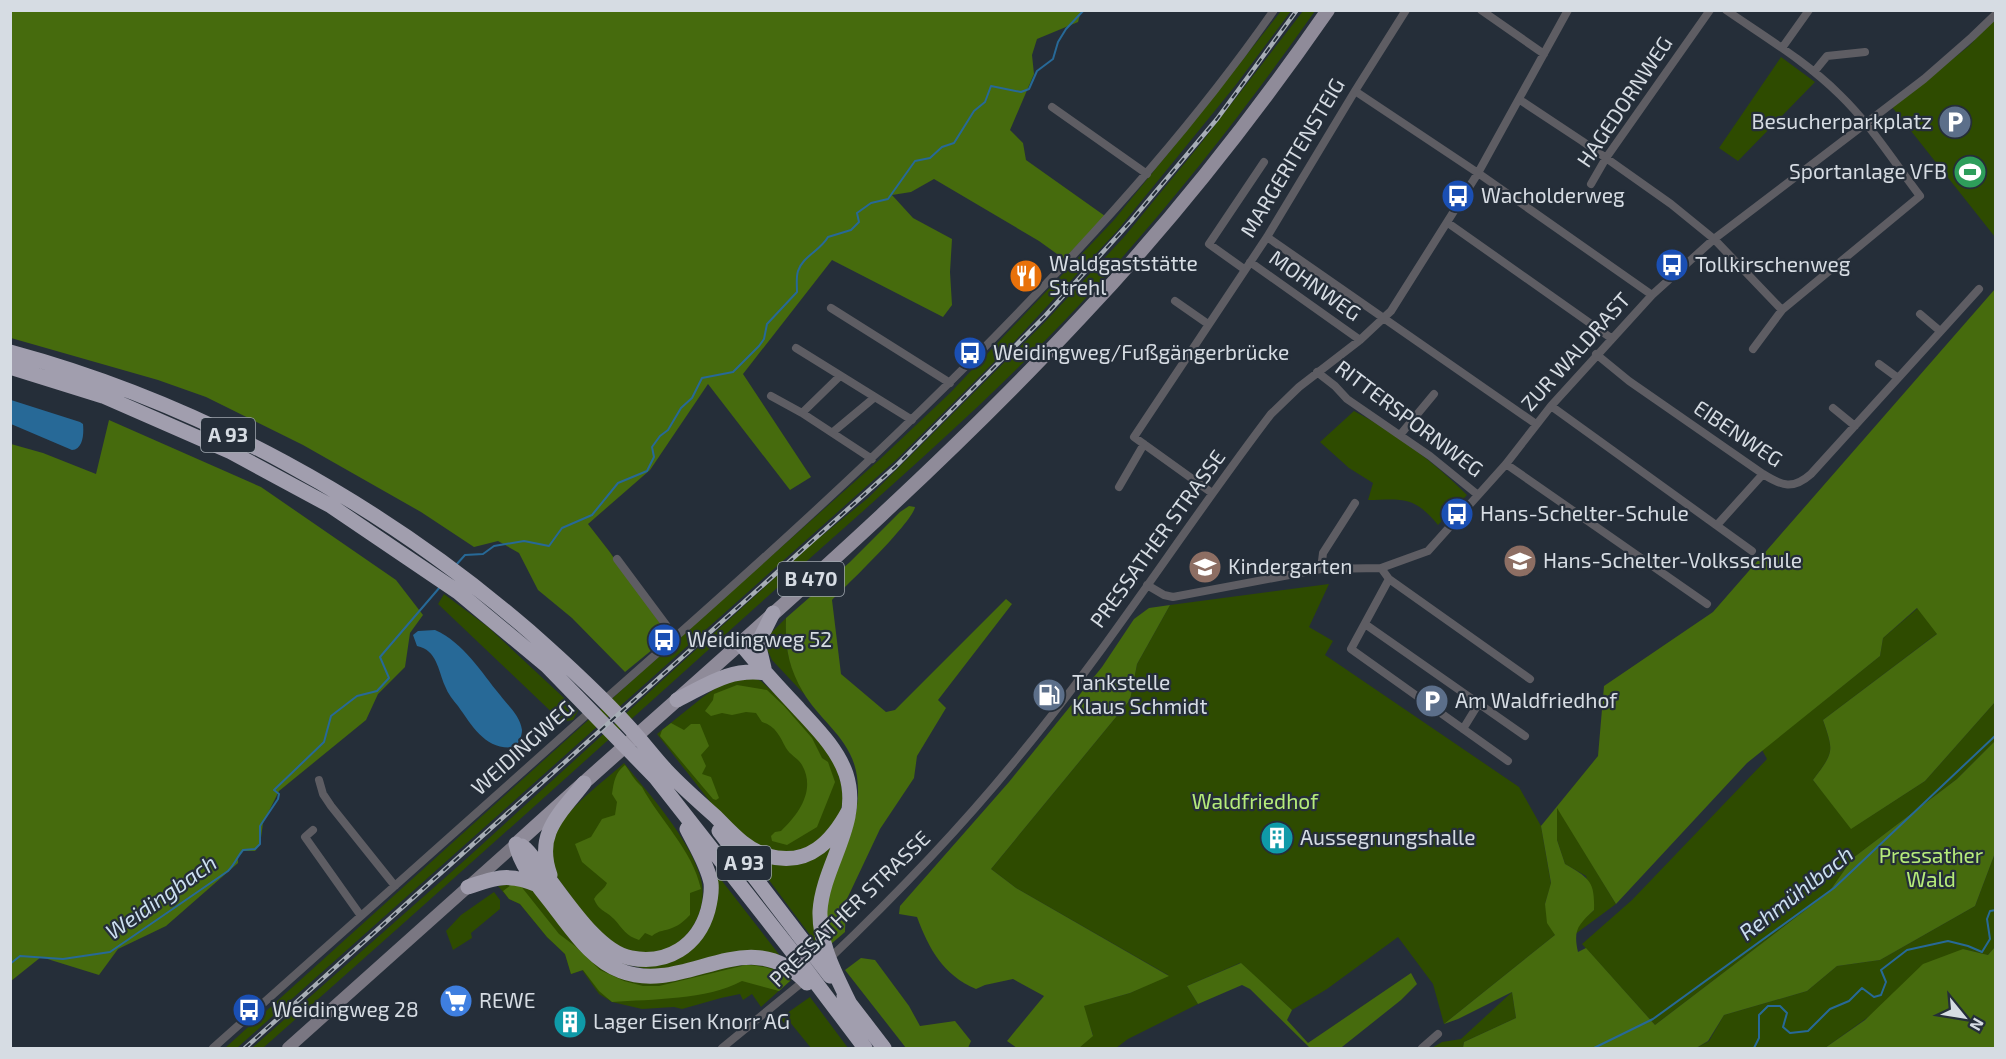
<svg xmlns="http://www.w3.org/2000/svg" width="2006" height="1059" font-family="'Exo 2',sans-serif">
<style>
.green{fill:#2e4b00}
.forest{fill:#466b0d}
.water{fill:#276997}
.lines{fill:none;stroke-linecap:round;stroke-linejoin:round}
.stream{stroke:#276997;stroke-width:2}
.street{stroke:#5e5d63;stroke-width:8}
.secondary{stroke:#7a7782;stroke-width:12}
.primary{stroke:#8f8b99;stroke-width:14}
.highway{stroke:#a19eae;stroke-width:15}
.rail-casing{stroke:#a7aeb6;stroke-width:4.5}
.rail{stroke:#252e39;stroke-width:2;stroke-dasharray:7;stroke-linecap:butt}
.labels{text-anchor:middle;stroke-width:4.5;stroke-linejoin:round;paint-order:stroke}
.shield{fill:#252e39;stroke:#a1a8b0;stroke-width:1.5}
.shield-label{font-size:20px;font-weight:bold;fill:#d6dce3}
.street-label{font-size:21px;fill:#d6dce3;stroke:#252e39}
.poi-label{font-size:21px;fill:#d6dce3;stroke:#252e39;text-anchor:start}
.park-label{font-size:21px;fill:#b5eb7a;stroke:#252e39}
.water-label{font-size:22px;font-style:italic;fill:#cbdeef;stroke:#252e39}
</style>
<rect width="100%" height="100%" fill="#252e39"/>
<path class="green" d="M1281 11H1291L1235 86 1117 231 1014 342 896 460 237 1048H225L687 631 878 461 950 393 1114 220 1196 119Z
M1303 11H1315C1244 112 1167 210 1083 301 981 411 867 506 757 606 593 754 428 902 263 1048H252L465 860 813 543 868 498 1044 323 1124 237 1198 147Z
M1995 18V237L1892 107 1969 46Z
M1781 57 1815 82 1738 161 1719 148Z
M1354 411C1396 433 1434 462 1467 495L1438 525C1414 496 1404 499 1368 500L1373 483 1349 468 1320 442Z
M1329 584 1309 627 1333 641 1325 655 1519 787 1541 826 1551 884 1545 904 1555 935 1444 1024 1433 984 1398 937 1327 989 1292 1010 1240 963 1187 986 1198 1004 1128 1039 1116 1048H1079L1093 1035 1083 1006 1130 993 1168 975 1016 888 991 869 1130 700 1137 664 1170 605Z
M444 594 488 627 578 711 573 720 562 722 438 604Z
M1918 608 1938 633 1823 720C1834 752 1834 752 1813 780L1852 828 1925 781 1995 702V741L1957 779 1853 858 1829 892 1655 1025 1582 944 1632 900 1767 759 1762 750 1880 656 1883 638Z
M786 618C785 654 789 661 804 694L772 660 766 647 770 634Z
M754 678 761 681 783 701 825 748 835 765 841 783 843 799 840 815 814 846 782 854 754 845 719 813 657 734 703 697 723 683Z
M624 763C649 794 689 838 700 876 711 910 687 949 651 954 645 955 639 952 633 951 629 950 623 950 620 948 599 937 581 911 568 892 560 881 547 866 549 851 554 816 599 786 624 763Z
M1557 806 1616 904 1574 935 1581 922 1594 910 1586 876 1565 864 1557 840Z
M835 843 814 928 816 943 748 852 767 861Z
M1995 853V947L1988 955 1963 949 1825 1048H1696L1709 1041 1724 1015 1807 991 1837 966 1880 960 1975 906Z
M712 868 781 957 768 952 756 951 655 971 616 962 587 935 669 963C718 939 712 917 712 868Z
M516 883 531 888 640 982C688 988 751 942 791 980L761 1007 752 994 743 1000 740 994 721 998 682 1009 674 1007 642 1009 612 1002 599 994 582 970 571 974 565 954 547 937 520 904 509 899 498 886Z
M494 892 500 900V909L471 933 472 938 453 950 446 931 461 915Z
M1512 992 1516 1018 1464 1042 1463 1048H1432L1442 1042 1461 1039Z
M810 997 848 1048H811L789 1021 784 1023 780 1018Z"/>
<path class="forest" d="M10 11H1081L1078 22 1037 39 1032 55 1034 74 1010 130 1023 143 1026 160 1105 216 1064 259 1039 241 934 179 911 192 892 195 913 218 952 239 950 272 952 305 943 317 832 260 743 374 811 477 790 490 708 384 650 470 588 524 609 551 669 636 625 672 572 618 538 590 519 553 498 541 474 547 421 512 303 445 206 397 158 380 11 338Z
M1995 289V702L1925 781 1851 829 1813 780C1834 752 1834 752 1823 720L1937 634 1917 608 1883 638 1880 656 1747 763 1616 904 1557 808V840L1565 864C1589 878 1595 881 1594 910 1578 925 1573 930 1578 952L1586 948 1655 1025 1829 892 1853 858 1957 779 1995 741V853L1975 906 1880 960 1837 966 1807 991 1724 1015 1708 1041 1696 1048H1463L1464 1042 1516 1018 1512 992 1458 1019 1444 1024 1555 935 1547 923 1545 904 1551 883 1541 826 1598 756 1604 686 1713 612Z
M109 420 261 487 396 580 423 615 410 633 405 667 378 694 366 720 279 791 263 823 260 845 255 851H243L238 857V863L166 926 118 949 99 975 41 957 11 981V444L43 453 96 474Z
M909 506 915 507C912 523 847 585 832 600L841 674 886 712 895 710 1006 599 1012 604 938 700 946 708 917 756 914 778 880 829 846 901 845 932 831 944C830 934 826 922 827 912 830 861 867 827 856 771 849 737 819 720 803 692 788 666 785 647 786 618L850 562 900 512Z
M1170 605 1137 664 1130 700 991 869 1016 888 1169 976 1130 993 1084 1006 1093 1036 1079 1048H1017L1007 1041 1044 996 1013 979 985 985 976 989C943 975 929 949 917 917L899 914 900 906 1009 782 1102 667 1134 619 1149 608Z
M737 685 767 690 784 706 812 738 822 758 828 762 835 782 817 827 787 845 772 841 771 836 775 832 781 831C799 814 816 790 802 765 798 758 790 755 786 748 780 737 776 726 762 722L756 713 746 712 732 715 722 713 711 716 705 711 713 700 714 694Z
M671 723 684 730 691 724H700L709 746 701 755 706 766 702 774 711 777 719 798 716 800 713 799 660 736 662 730Z
M625 765C631 773 634 780 642 787 661 822 692 849 701 889L690 893V915C685 920 680 925 672 928 665 931 659 930 652 936L645 933 639 940C626 936 623 929 614 919 605 910 599 911 594 899 598 892 604 890 607 883L582 862 575 844 591 837 602 819 615 815 617 802 612 794C614 781 615 773 625 765Z
M511 885H520L559 934 575 946 600 970 624 981 643 986H659L746 965C763 966 778 969 790 981L779 991 742 981C707 1000 652 999 612 1002L599 991 583 970 571 974 565 954 547 937 520 904 509 899 503 891Z
M1995 947V1048H1825L1865 1020 1923 964 1963 949 1988 955Z
M861 958 875 960 909 1006 920 1026 955 1021 971 1041 968 1048H906L845 970Z
M1241 963 1292 1010 1287 1020 1308 1043 1411 973 1417 984 1401 1000 1342 1047 1310 1048 1250 989 1242 985 1198 1004 1187 986Z"/>
<path class="water" d="M11 400 80 422 83 424C84 434 83 449 72 450L11 424Z
M435 630C464 643 481 672 500 695 508 706 520 715 522 730 522 736 519 742 515 747 486 751 473 727 458 706 453 700 448 694 445 686 438 670 437 650 417 646L413 635 418 631Z"/>
<g class="lines">
<path class="stream" d="M456 565 465 555 483 554 494 546 524 541 549 546 562 528 592 515 618 483 647 471 654 457 652 447 660 436 668 430 681 408 692 398 702 378 733 372 759 346 764 339 767 324 797 292C797 286 796 277 798 271 803 256 820 251 828 237L851 230 859 222 857 213 871 203 888 199 915 161 930 158 942 147 954 143 974 111 985 102 991 86 1021 92 1029 89 1037 71 1053 59 1058 42 1066 29 1084 10
M10 964 20 956 63 959 110 952 228 871C235 864 237 857 243 850L255 849 260 844V826L278 799 279 794 274 790 324 742 331 716 357 696 377 691 389 678 380 657 440 587
M1594 1048 1653 1019 1834 888 1996 735
M1754 1048 1759 1038V1015L1768 1006H1780L1787 1013 1783 1027 1790 1033 1808 1031 1830 1009 1849 1001 1862 988 1874 997 1881 995 1886 982 1881 970 1907 950 1948 941 1968 946 1982 952 1990 939 1987 919 1990 911 1996 910"/>
<path class="street" d="M1481 10 1544 54
M1782 48 1809 10
M1814 72 1827 56 1865 52
M1355 91 1478 173 1652 295
M1520 100 1582 141 1671 204 1714 239 1782 310 1920 196C1894 162 1871 125 1840 95 1807 62 1765 37 1726 10
M1052 107 1147 174
M1591 184 1606 158 1710 10
M1448 223 1611 338
M1267 237 1536 424
M1250 262 1360 340
M1244 269 1209 244 1264 162
M1175 301 1208 324
M831 308 950 383
M1920 314 1940 331
M796 348 912 420
M1753 349 1782 310
M1596 354 1629 381 1763 474C1782 486 1793 490 1811 474L1979 289
M1879 364 1898 378
M1317 372 1335 386 1347 399 1430 456 1478 495
M771 396 802 413 872 459
M1551 406 1752 551
M1833 408 1855 426
M802 413 840 376
M833 432 875 397
M1400 435 1434 394
M1506 464 1707 604
M1119 487 1144 444
M1212 493 1134 437 1267 237 1355 91 1406 10
M1717 525 1763 474
M617 559 675 637
M1381 568 1389 579 1351 649 1508 761
M1321 569 1323 553 1355 503
M1389 579 1530 679
M1147 585 1164 595 1173 597 1321 569 1381 568 1428 551 1506 464 1551 406 1652 295 1714 239 1924 79 1972 37 1996 14
M1365 624 1525 736
M603 701C745 576 886 450 1017 314 1110 218 1198 119 1274 10
M1463 729 1479 703
M319 780 323 794 331 806 395 886
M313 830 305 837 361 916
M828 960C894 897 957 832 1015 761 1107 651 1184 528 1271 414L1299 387 1360 340 1391 311 1478 173 1568 10
M213 1048 593 709
M722 1048 805 980
M1422 1048 1438 1034"/>
<path class="secondary" d="M288 1048 516 844"/>
<path class="primary" d="M516 844C707 670 906 505 1082 316 1172 221 1253 118 1328 10"/>
<path class="highway" d="M10 352C199 403 381 503 529 631 563 661 598 693 629 727 642 741 653 756 666 770 681 786 698 801 715 816 730 831 746 850 768 856 808 867 832 842 849 810
M10 367 103 396 231 452 331 506 458 592 547 666 656 778 798 959 865 1048
M740 643C759 666 778 687 798 708 816 728 837 748 846 774 862 823 823 864 820 911 819 944 835 973 849 1002
M764 668 758 643 773 613
M677 700C709 684 729 668 766 673
M719 831 830 976
M516 844C521 869 544 892 559 913 576 935 594 961 621 971 686 996 747 920 807 983
M522 846C530 851 536 862 542 870 564 897 597 952 631 958 667 965 698 946 708 910 710 902 712 892 711 883 707 864 696 847 687 829
M550 875C535 833 560 814 584 783
M468 887C496 877 510 873 538 885
M844 996 884 1048"/>
<g class="rail-casing">
<path id="rail" d="M245 1048 895 467 1045 316 1131 221 1217 119 1297 10"/>
</g>
<use href="#rail" class="rail"/>
</g>
<defs>
<g id="parking-disc" transform="scale(1.725)"><circle r="9.5" fill="#5c6f8a" stroke="#252e39"/><path d="M-3.5-5.5H1a3.5 3.5 0 0 1 0 7H-1V5.5H-3.5ZM-1-3.4V-.6H.8a1.4 1.4 0 0 0 0-2.8Z" fill="#fff"/></g>
<g id="stadium-disc" transform="scale(1.725)"><circle r="9.5" fill="#2e9e5b" stroke="#252e39"/><path d="M0-5a6.5 5 0 1 0 0 10a6.5 5 0 1 0 0-10ZM-3.5-1.8h7v3.6h-7Z" fill="#fff"/></g>
<g id="bus-disc" transform="scale(1.725)"><circle r="9.5" fill="#1a4fb4" stroke="#252e39"/><path d="M-5-6H5V4H4V6H2V4H-2V6H-4V4H-5ZM-3.5-4V0h7V-4ZM-3.5 1.2v1.5H-2V1.2ZM2 1.2v1.5H3.5V1.2Z" fill="#fff"/></g>
<g id="restaurant-disc" transform="scale(1.725)"><circle r="9.5" fill="#e8710a" stroke="#252e39"/><path d="M-5-6h1v4h1v-4h1v4h1v-4h1v5L-1.5 .5V6h-2V.5L-5-1ZM5-6V6H3V1.5H1.5Q1.5-4 5-6Z" fill="#fff"/></g>
<g id="school-disc" transform="scale(1.725)"><circle r="9.5" fill="#8d6e63" stroke="#252e39"/><path d="M0-5L7-2L0 1L-7-2ZM-4 1L0 2.5L4 1V4Q0 6-4 4Z" fill="#fff"/></g>
<g id="fuel-disc" transform="scale(1.725)"><circle r="9.5" fill="#5c6f8a" stroke="#252e39"/><path d="M-5.5-6h7V0h2V4h1.3V-2.5L3-4.5l.8-.8L6-3V5H2.5V1h-1V6h-7ZM-4.2-4.7v3.2H.2V-4.7Z" fill="#fff"/></g>
<g id="building-disc" transform="scale(1.725)"><circle r="9.5" fill="#0f9aa8" stroke="#252e39"/><path d="M-4-6H4V6H1V3H-1V6H-4ZM-2.5-4.3h1.7v1.8h-1.7ZM.8-4.3h1.7v1.8H.8ZM-2.5-1h1.7V.8h-1.7ZM.8-1h1.7V.8H.8Z" fill="#fff"/></g>
<g id="supermarket-disc" transform="scale(1.725)"><circle r="9.5" fill="#3f7fe0" stroke="#252e39"/><path d="M-6-5.5h2.5l.6 2H6L4.5 2H-2.5L-4.4-4H-6ZM-1.5 3.2a1.3 1.3 0 1 0 .1 0ZM3 3.2a1.3 1.3 0 1 0 .1 0Z" fill="#fff"/></g>
</defs>
<g fill-rule="evenodd">
<use href="#parking-disc" x="1955" y="122"/>
<use href="#stadium-disc" x="1970" y="172"/>
<use href="#bus-disc" x="1458" y="196"/>
<use href="#bus-disc" x="1672" y="265"/>
<use href="#restaurant-disc" x="1026" y="276"/>
<use href="#bus-disc" x="970" y="353"/>
<use href="#bus-disc" x="1457" y="514"/>
<use href="#school-disc" x="1520" y="561"/>
<use href="#school-disc" x="1205" y="567"/>
<use href="#bus-disc" x="664" y="640"/>
<use href="#fuel-disc" x="1049" y="695"/>
<use href="#parking-disc" x="1432" y="701"/>
<use href="#building-disc" x="1277" y="838"/>
<use href="#supermarket-disc" x="456" y="1001"/>
<use href="#bus-disc" x="249" y="1010"/>
<use href="#building-disc" x="570" y="1022"/>
</g>
<g class="labels">
<g class="shield">
<rect x="201" y="418" width="54" height="34" rx="4.5"/>
<rect x="778" y="562" width="66" height="34" rx="4.5"/>
<rect x="717" y="846" width="54" height="34" rx="4.5"/>
</g>
<g class="shield-label">
<text x="228" y="442">A 93</text>
<text x="811" y="586">B 470</text>
<text x="744" y="870">A 93</text>
</g>
<g class="street-label">
<text transform="translate(1625 102) rotate(-56)" y="7">HAGEDORNWEG</text>
<text transform="translate(1293 158) rotate(-59)" y="7">MARGERITENSTEIG</text>
<text transform="translate(1315 286) rotate(35)" y="7">MOHNWEG</text>
<text transform="translate(1576 352) rotate(-48)" y="7">ZUR WALDRAST</text>
<text transform="translate(1409 419) rotate(37)" y="7">RITTERSPORNWEG</text>
<text transform="translate(1738 434) rotate(34)" y="7">EIBENWEG</text>
<text transform="translate(1158 539) rotate(-54)" y="7">PRESSATHER STRASSE</text>
<text transform="translate(523 748) rotate(-42)" y="7">WEIDINGWEG</text>
<text transform="translate(850 909) rotate(-44)" y="7">PRESSATHER STRASSE</text>
</g>
<g class="poi-label">
<text x="1932" y="129" text-anchor="end">Besucherparkplatz</text>
<text x="1947" y="179" text-anchor="end">Sportanlage VFB</text>
<text x="1481" y="203">Wacholderweg</text>
<text x="1049" y="271">Waldgaststätte<tspan x="1049" dy="24">Strehl</tspan></text>
<text x="1695" y="272">Tollkirschenweg</text>
<text x="993" y="360">Weidingweg/Fußgängerbrücke</text>
<text x="1480" y="521">Hans-Schelter-Schule</text>
<text x="1543" y="568">Hans-Schelter-Volksschule</text>
<text x="1228" y="574">Kindergarten</text>
<text x="687" y="647">Weidingweg 52</text>
<text x="1072" y="690">Tankstelle<tspan x="1072" dy="24">Klaus Schmidt</tspan></text>
<text x="1455" y="708">Am Waldfriedhof</text>
<text x="1300" y="845">Aussegnungshalle</text>
<text x="479" y="1008">REWE</text>
<text x="272" y="1017">Weidingweg 28</text>
<text x="593" y="1029">Lager Eisen Knorr AG</text>
</g>
<g class="park-label">
<text x="1255" y="809">Waldfriedhof</text>
<text x="1931" y="863">Pressather<tspan x="1931" dy="24">Wald</tspan></text>
</g>
<g class="water-label">
<text transform="translate(1796 893) rotate(-38)" y="8">Rehmühlbach</text>
<text transform="translate(161 897) rotate(-35)" y="8">Weidingbach</text>
</g>
</g>
<rect width="2006" height="1059" fill="none" stroke="#d6dce3" stroke-width="24"/>
<g transform="translate(1964 1017) rotate(120)" stroke="#252e39" stroke-width="4.5" paint-order="stroke">
<path d="M0-4.5L10 22L0 15L-10 22Z" fill="#d6dce3"/>
<text y="-9" font-size="16" font-weight="bold" text-anchor="middle" fill="#d6dce3">N</text>
</g>
</svg>
